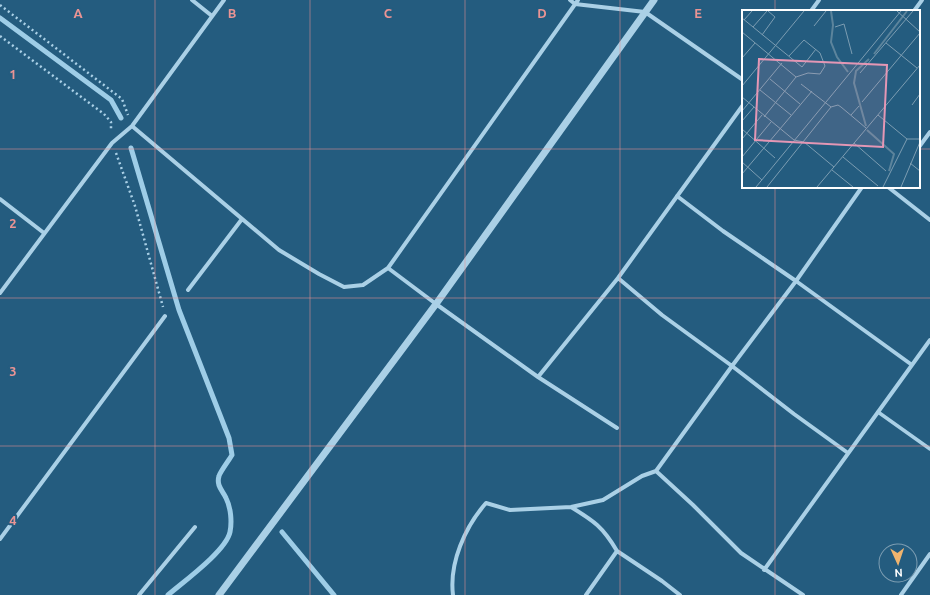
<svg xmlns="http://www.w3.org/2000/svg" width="930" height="595" font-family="Ubuntu,sans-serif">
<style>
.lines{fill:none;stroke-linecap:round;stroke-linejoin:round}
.stream{stroke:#9ecde7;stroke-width:5}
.path{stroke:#aad0e6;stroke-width:2.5;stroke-dasharray:2 3;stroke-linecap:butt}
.pedestrian{stroke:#aad0e6;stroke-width:3.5}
.minor{stroke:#aad0e6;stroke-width:4}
.tertiary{stroke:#aad0e6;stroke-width:7}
.grid{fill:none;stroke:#ea9494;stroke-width:1;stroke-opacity:0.55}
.inset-river{fill:none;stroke:#5c849c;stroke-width:2}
.inset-road{fill:none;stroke:#7c9db2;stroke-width:1}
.view{fill:#e497b5;fill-opacity:0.15;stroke:#e497b5;stroke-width:2}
.inset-edge{fill:none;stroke:#fff;stroke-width:2}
.grid-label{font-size:13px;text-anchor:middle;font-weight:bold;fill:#ea9494;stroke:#245c7f;stroke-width:4;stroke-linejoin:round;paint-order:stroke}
</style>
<rect width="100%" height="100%" fill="#245c7f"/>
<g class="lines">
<path class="stream" d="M0 18 111 100 121 118
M131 148 179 310 229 438 232 455C229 460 220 472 219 476 216 486 223 491 226 498 231 508 232 522 230 532 226 551 183 582 168 595
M282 532 334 595"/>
<path class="path" d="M0 5 122 99 128 115
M0 36 104 114 111 122V129
M116 153 135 206 163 307"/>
<path class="pedestrian" d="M878 412 930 449"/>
<path class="minor" d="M192 0 212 16
M570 0 575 4 645 12 743 80
M811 11 819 0
M914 11 922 0
M132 126 279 250 319 274 344 287 363 285 388 268 578 0
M919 147 930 132
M888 187 930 220
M677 196 723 231 796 281 912 365
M0 199 44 233
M388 268 436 304 538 377 617 428
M618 278 662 315 732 366 794 414 848 453
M188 290 242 219
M0 293 112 143 132 126 224 0
M538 377 618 278 743 105
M656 471 732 366 796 281 862 187
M571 507C594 521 603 527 617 551
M0 539 165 316
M764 570 930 340
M139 595 195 527
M453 595C449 563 465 527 486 503L510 510 571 507 603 500 642 476 656 471 693 505 741 553 803 595
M586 595 617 551 662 581 680 595
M901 595 930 554"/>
<path class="tertiary" d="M219 595 436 304 654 0"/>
</g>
<path class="grid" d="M155 0V595M310 0V595M465 0V595M620 0V595M775 0V11M0 149H743M919 149H930M775 187V595M0 298H930M0 446H930"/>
<g transform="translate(742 10)">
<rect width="178" height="178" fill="#245c7f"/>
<path class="inset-river" d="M89 1 91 15 89 32 95 47 106 62M132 44 165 1M124 116 112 73 114 61 127 49M125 120 152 144 147 161"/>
<path class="inset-road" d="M155 1 178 22M0 8 60 57 74 39M2 10 10 1M72 16 84 1M11 17 25 1M93 17 102 14 110 44M0 22 54 67 66 63 78 64 83 56 78 43 62 30 47 46M20 25 33 7 26 1M144 33 175 58M0 48 13 33M118 63 171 1M28 69 58 94M59 74 89 97M0 76 62 1M18 80 49 105M0 87 52 130 62 132 92 157M120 92 178 23M170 95 178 84M0 101 40 53M109 105 117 96M136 105 165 129H178M22 107 54 67M0 111 12 97M0 119 33 148M0 129 20 105M112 133 144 161M0 147 29 112M101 147 136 176M0 152 20 170M168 153 178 161M90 160 111 177M0 164 70 81M14 177 159 1M25 177 89 97 96 95 99 97 124 118M75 177 178 55M141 177 165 129M159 177 178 132"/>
<path class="view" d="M17 49 145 55 141 137 13 130Z"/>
<rect width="178" height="178" class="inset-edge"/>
</g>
<g class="grid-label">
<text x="78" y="18">A</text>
<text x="232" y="18">B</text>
<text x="388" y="18">C</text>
<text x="542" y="18">D</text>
<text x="698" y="18">E</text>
<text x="13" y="79">1</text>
<text x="13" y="228">2</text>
<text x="13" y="376">3</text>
<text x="13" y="525">4</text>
</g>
<g transform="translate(898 563) rotate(177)"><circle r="19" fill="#245c7f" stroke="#7c9db2"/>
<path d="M0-3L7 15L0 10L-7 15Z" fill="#f0b46e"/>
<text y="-6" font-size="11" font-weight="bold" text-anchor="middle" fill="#ffffff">N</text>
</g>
</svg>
